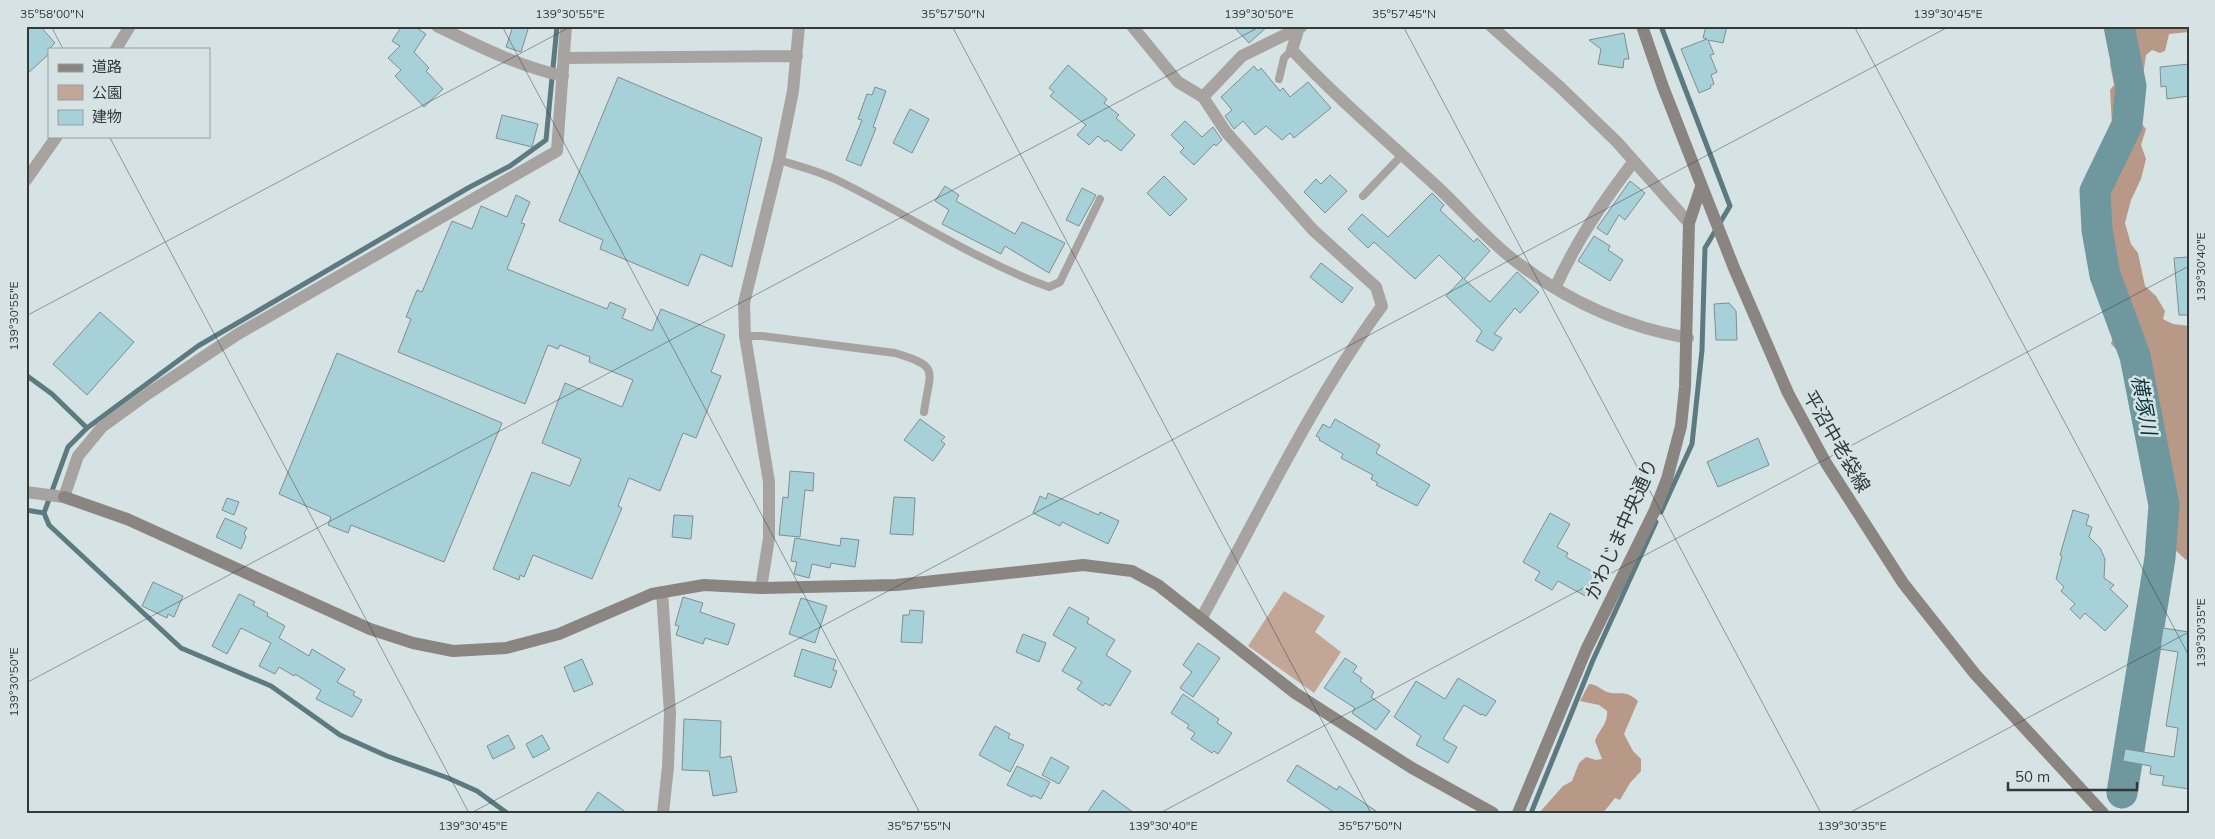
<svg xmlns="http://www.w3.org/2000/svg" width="2215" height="839" font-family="Mulish,'Noto Sans JP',sans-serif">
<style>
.green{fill:#c2a797}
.forest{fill:#b89987}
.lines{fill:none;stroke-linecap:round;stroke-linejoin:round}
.stream{stroke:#5d7a80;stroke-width:5}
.river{stroke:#6f979e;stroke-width:31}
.building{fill:#a7d1d8;stroke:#818d8f}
.lane{stroke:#a7a3a0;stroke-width:8}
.street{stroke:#a7a3a0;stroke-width:12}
.secondary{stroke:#8b8581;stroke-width:12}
.ticks{fill:none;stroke:#333839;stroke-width:1;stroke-opacity:0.45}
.labels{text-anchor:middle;stroke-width:5;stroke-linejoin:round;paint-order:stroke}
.street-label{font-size:19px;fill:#333839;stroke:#d6e3e5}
.water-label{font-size:20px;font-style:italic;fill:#073237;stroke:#d6e3e5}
.neatline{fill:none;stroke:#333839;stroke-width:2}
.ticks-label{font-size:12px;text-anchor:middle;fill:#333839}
</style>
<rect width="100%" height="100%" fill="#d6e3e5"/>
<path class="green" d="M1284 591 1325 616 1315 632 1341 652 1314 693 1248 646Z"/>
<path class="forest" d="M2103 26H2189V32L2169 34 2165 51 2160 53 2152 50 2146 55 2137 118 2146 129 2141 145 2146 159 2141 179 2131 200 2125 223 2131 244 2138 253 2145 286 2156 296 2165 311 2163 319 2173 324 2189 326V558L2186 560 2174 549 2170 547 2166 550 2157 544 2158 538 2165 531 2155 524 2151 475 2140 444 2141 435 2137 421 2131 412 2136 399 2129 385 2132 373 2128 361 2111 344C2121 312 2107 313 2101 286L2109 272 2107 261 2091 258 2087 232 2088 217 2092 200 2090 190 2107 158 2112 125 2110 90 2114 85 2110 64 2112 56 2119 53C2118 39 2112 35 2103 26Z
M1589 684C1598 684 1603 692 1611 693 1624 694 1627 691 1638 701L1624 734 1633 751 1641 759V771L1630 783 1620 800 1615 798 1603 813H1539L1563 786 1572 781 1579 763 1586 757 1596 760 1602 759 1595 741C1599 729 1608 725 1607 711L1599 705 1580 701Z"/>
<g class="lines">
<path class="stream" d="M26 375 52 394 87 428
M26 510 44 513
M1661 512 1692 444 1702 350 1705 248 1730 206 1661 26
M507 813 477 791 448 778 387 756 340 735 271 686 181 648 49 525 44 513 68 447 87 428 198 346 468 188 510 166 546 140 557 26
M1531 813 1593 660 1656 522"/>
<path class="river" d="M2119 26 2131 86 2127 125 2095 191 2097 230 2105 275 2135 356 2164 505 2160 558 2122 793"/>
</g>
<path class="building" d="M31 26H40L55 43 49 49V54L26 75V31Z
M402 26H414L426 34 414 52 429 68 426 71 443 89 424 107 395 76 401 70 388 58 400 46 392 41Z
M513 26H529L521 52 506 47Z
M1233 26H1268L1249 43Z
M1706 26H1727L1723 43 1708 40 1714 54 1710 55 1717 72 1711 75 1714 84 1710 86 1711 88 1699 93 1681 49 1707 39 1703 38Z
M1624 33 1629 59H1624L1623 68 1598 64 1601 49 1589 40Z
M2189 64V96L2167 99 2166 86 2161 87 2160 67Z
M1068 65 1107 99 1104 103 1119 115 1116 118 1135 135 1121 151 1107 140 1105 142 1098 136 1089 145 1077 135 1086 125 1050 96 1054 92 1049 88Z
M1254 66 1258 71 1261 68 1280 91 1283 88 1290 97 1308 82 1331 108 1294 138 1290 133 1282 140 1266 126 1255 135 1243 121 1234 129 1225 116 1232 110 1221 97Z
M618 77 762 138 732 267 701 254 688 286 600 249 603 240 559 221Z
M875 87 886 91 873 127 876 128 861 166 846 160 862 120 858 119 867 94 872 95Z
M910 109 929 119 912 153 893 143Z
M502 115 538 124 532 147 496 138Z
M1185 121 1202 137 1213 127 1222 140 1216 146 1214 144 1194 165 1180 152 1184 148 1171 135Z
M1330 175 1347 191 1325 213 1304 192 1316 179 1321 184Z
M1164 176 1187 199 1170 216 1147 193Z
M1630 181 1645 193 1625 220 1619 215 1607 235 1597 228Z
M945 186 959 195 956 201 1015 234 1022 222 1065 243 1049 273 1005 246 1001 254 942 224 949 210 935 201Z
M1082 188 1096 195 1079 226 1066 220Z
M1432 193 1444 205 1440 210 1474 242 1477 238 1490 251 1464 279 1490 302 1517 272 1539 292 1520 313 1515 308 1494 334 1502 338 1493 351 1476 341 1482 331 1446 296 1463 278 1439 255 1415 279 1374 242 1368 248 1348 229 1362 214 1388 237Z
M516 195 530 202 521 223 525 224 507 269 607 309 610 302 626 309 622 318 652 331 661 309 725 335 711 372 721 376 696 438 683 433 660 491 629 478 618 506 622 508 592 579 533 555 524 577 520 575 519 580 493 569 532 472 570 486 581 459 542 443 565 383 622 407 633 380 589 362 590 357 560 345 558 349 548 345 525 404 398 352 411 319 406 317 417 290 422 292 452 221 472 229 481 206 507 217Z
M1594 236 1610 246 1608 250 1623 260 1610 281 1578 261Z
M2189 257V315H2179L2174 258Z
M1321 263 1353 288 1342 303 1310 277Z
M1729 303 1736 311 1737 340H1716L1714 304Z
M100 312 134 342 87 395 53 364Z
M337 353 502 423 444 562 351 525 348 533 328 525 331 517 279 494Z
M920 419 945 437 941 441 945 444 933 461 904 440Z
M1335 419 1380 445 1376 453 1430 485 1417 506 1376 485 1378 483 1371 479 1373 475 1341 458 1343 454 1319 440 1320 438 1316 436 1323 424 1330 428Z
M1758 438 1769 465 1718 487 1707 462Z
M790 471 814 473 813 491 805 490 800 537 779 535 783 497 788 498Z
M1048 493 1099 515 1100 512 1119 521 1108 544 1062 522 1060 526 1033 513 1040 496 1046 499Z
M894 497 915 498 913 535 890 534Z
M227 498 239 502 234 515 222 510Z
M2073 510 2089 515 2086 525 2092 527 2089 537 2100 548 2105 559 2104 578 2114 585 2110 589 2128 606 2105 631 2085 613 2080 619 2070 609 2075 604 2061 591 2064 587 2056 579 2062 556 2060 555Z
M1550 513 1570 524 1557 547 1568 553 1566 557 1599 575 1587 597 1558 581 1552 590 1535 580 1540 572 1523 562Z
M674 515 693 516 691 539 672 537Z
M225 518 247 528 244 533 246 537 241 549 216 537Z
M795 538 840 546 841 538 859 540 855 567 831 563 830 568 812 564 809 578 794 574 797 562 791 561Z
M153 582 183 596 174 617 168 614 167 618 142 606Z
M239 594 255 602 253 605 268 613 267 616 285 626 279 638 309 656 312 649 345 669 337 682 355 692 353 695 362 700 352 717 316 699 321 690 295 674 294 676 279 667 275 674 259 666 271 643 241 628 227 654 212 646Z
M683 597 703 603 700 612 735 624 728 645 705 638 703 644 676 635 679 626 675 625Z
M801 598 827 606 815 643 789 634Z
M1069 607 1089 618 1087 623 1115 640 1106 655 1131 671 1110 706 1105 703 1103 706 1077 689 1082 682 1062 671 1076 648 1053 635Z
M910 610 924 611 922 643 901 642 903 615H909Z
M2163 628 2189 632V789L2162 785 2164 776 2150 774 2151 766 2123 761 2125 749 2174 757 2178 728 2166 726 2178 652 2160 649Z
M1023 634 1046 643 1039 662 1016 652Z
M1198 643 1220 658 1193 697 1180 688 1192 672 1183 665Z
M802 649 836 660 833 670 837 671 831 688 794 676Z
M1345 658 1357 666 1353 672 1362 678 1360 681 1374 692 1371 697 1390 711 1376 730 1352 713 1355 708 1324 688Z
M582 659 593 684 574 692 564 667Z
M1458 678 1496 701 1486 716 1482 714 1481 715 1464 705 1443 739 1457 747 1448 763 1416 745 1421 736 1394 717 1416 681 1445 699Z
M1183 694 1219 719 1217 723 1232 733 1218 754 1214 751 1212 753 1191 739 1195 733 1187 728 1189 725 1171 713Z
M684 719 721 721 720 758 731 756 737 792 713 796 709 771 682 770Z
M995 726 1010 734 1008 738 1024 745 1010 772 979 755Z
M508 735 515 748 493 759 487 746Z
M542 735 550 749 533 758 526 744Z
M1051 757 1069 767 1059 784 1042 775Z
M1297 765 1337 790 1339 786 1379 813H1335L1287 781Z
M1017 766 1050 782 1041 799 1033 795 1032 797 1007 785Z
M1103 790 1134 813H1087Z
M598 792 627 813H584Z"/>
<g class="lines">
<path class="lane" d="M1279 79 1284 58 1292 50
M779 160C798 166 819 171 837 180 909 215 974 260 1049 287L1060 282 1100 199
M1363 196 1402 155
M745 336H762L895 353C941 367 930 369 924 412"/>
<path class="street" d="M437 26C478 46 518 66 563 76
M1132 26 1178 82 1203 97 1226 132 1313 230 1376 287 1382 306C1311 403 1259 514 1201 619
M1491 26 1560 87 1617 142 1689 223
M1298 30 1292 50C1336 97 1384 138 1432 182 1460 207 1484 237 1514 260 1565 300 1625 327 1688 338
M116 49 130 26
M564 58 797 56
M1203 97 1242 56 1301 27
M26 180 57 136
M1555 288C1577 240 1602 203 1634 161
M26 492 64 497 78 456 102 427 149 393 238 334 557 151 566 26
M761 588 769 538V482L745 336 744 303 779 160 793 91 799 26
M662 592 670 713 668 767 663 813"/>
<path class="secondary" d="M1642 26 1663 87 1734 268 1788 393 1826 463 1903 583 1975 674 2103 813
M64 497 127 519 370 629 413 643 453 651 506 648 559 634 652 594 704 585 761 588 896 585 1083 565 1132 571 1158 585 1295 693 1412 768 1493 813
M1518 813 1586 650 1655 510 1667 479 1681 426 1685 387 1689 223 1701 187"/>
</g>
<path class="ticks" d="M51 26 63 49M502 26 920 813M952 26 1371 813M1403 26 1821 813M1854 26 2189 656M109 136 469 813M26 316 572 26M26 683 1261 26M471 813 1950 26M1160 813 2189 266M1849 813 2189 632"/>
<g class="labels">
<g class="street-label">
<text transform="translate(1837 441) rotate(60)" y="7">平沼中老袋線</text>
<text transform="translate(1621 529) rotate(-66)" y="7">かわじま中央通り</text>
</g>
<g class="water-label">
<text transform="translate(2144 405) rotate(79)" y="7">横塚川</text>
</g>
</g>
<rect width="2215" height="839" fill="none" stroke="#d6e3e5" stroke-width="55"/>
<rect x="48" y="48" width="162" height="90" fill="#d6e3e5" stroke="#959fa0"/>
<rect x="58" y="64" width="25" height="8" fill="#8b8581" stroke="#959fa0"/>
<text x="92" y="72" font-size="15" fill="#333839">道路</text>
<rect x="58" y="85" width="25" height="15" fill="#c2a797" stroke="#959fa0"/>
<text x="92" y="98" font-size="15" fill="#333839">公園</text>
<rect x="58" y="110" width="25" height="15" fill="#a7d1d8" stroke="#959fa0"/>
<text x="92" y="122" font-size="15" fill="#333839">建物</text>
<path d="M2008 782v8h129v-8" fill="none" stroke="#333839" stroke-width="2.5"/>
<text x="2015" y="782" font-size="15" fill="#333839" stroke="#d6e3e5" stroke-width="4" paint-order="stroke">50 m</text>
<rect x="28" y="28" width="2160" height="784" class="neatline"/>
<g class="ticks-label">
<text x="52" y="18">35°58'00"N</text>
<text x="570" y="18">139°30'55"E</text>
<text x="953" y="18">35°57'50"N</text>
<text x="1259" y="18">139°30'50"E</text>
<text x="1404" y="18">35°57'45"N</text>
<text x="1948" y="18">139°30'45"E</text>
<text transform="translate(2201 267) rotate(-90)" y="4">139°30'40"E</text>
<text transform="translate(14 316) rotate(-90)" y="4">139°30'55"E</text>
<text transform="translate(2201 633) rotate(-90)" y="4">139°30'35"E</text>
<text transform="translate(14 682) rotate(-90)" y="4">139°30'50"E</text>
<text x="473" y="830">139°30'45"E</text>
<text x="919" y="830">35°57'55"N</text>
<text x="1163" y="830">139°30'40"E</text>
<text x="1370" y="830">35°57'50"N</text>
<text x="1852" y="830">139°30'35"E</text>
</g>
</svg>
